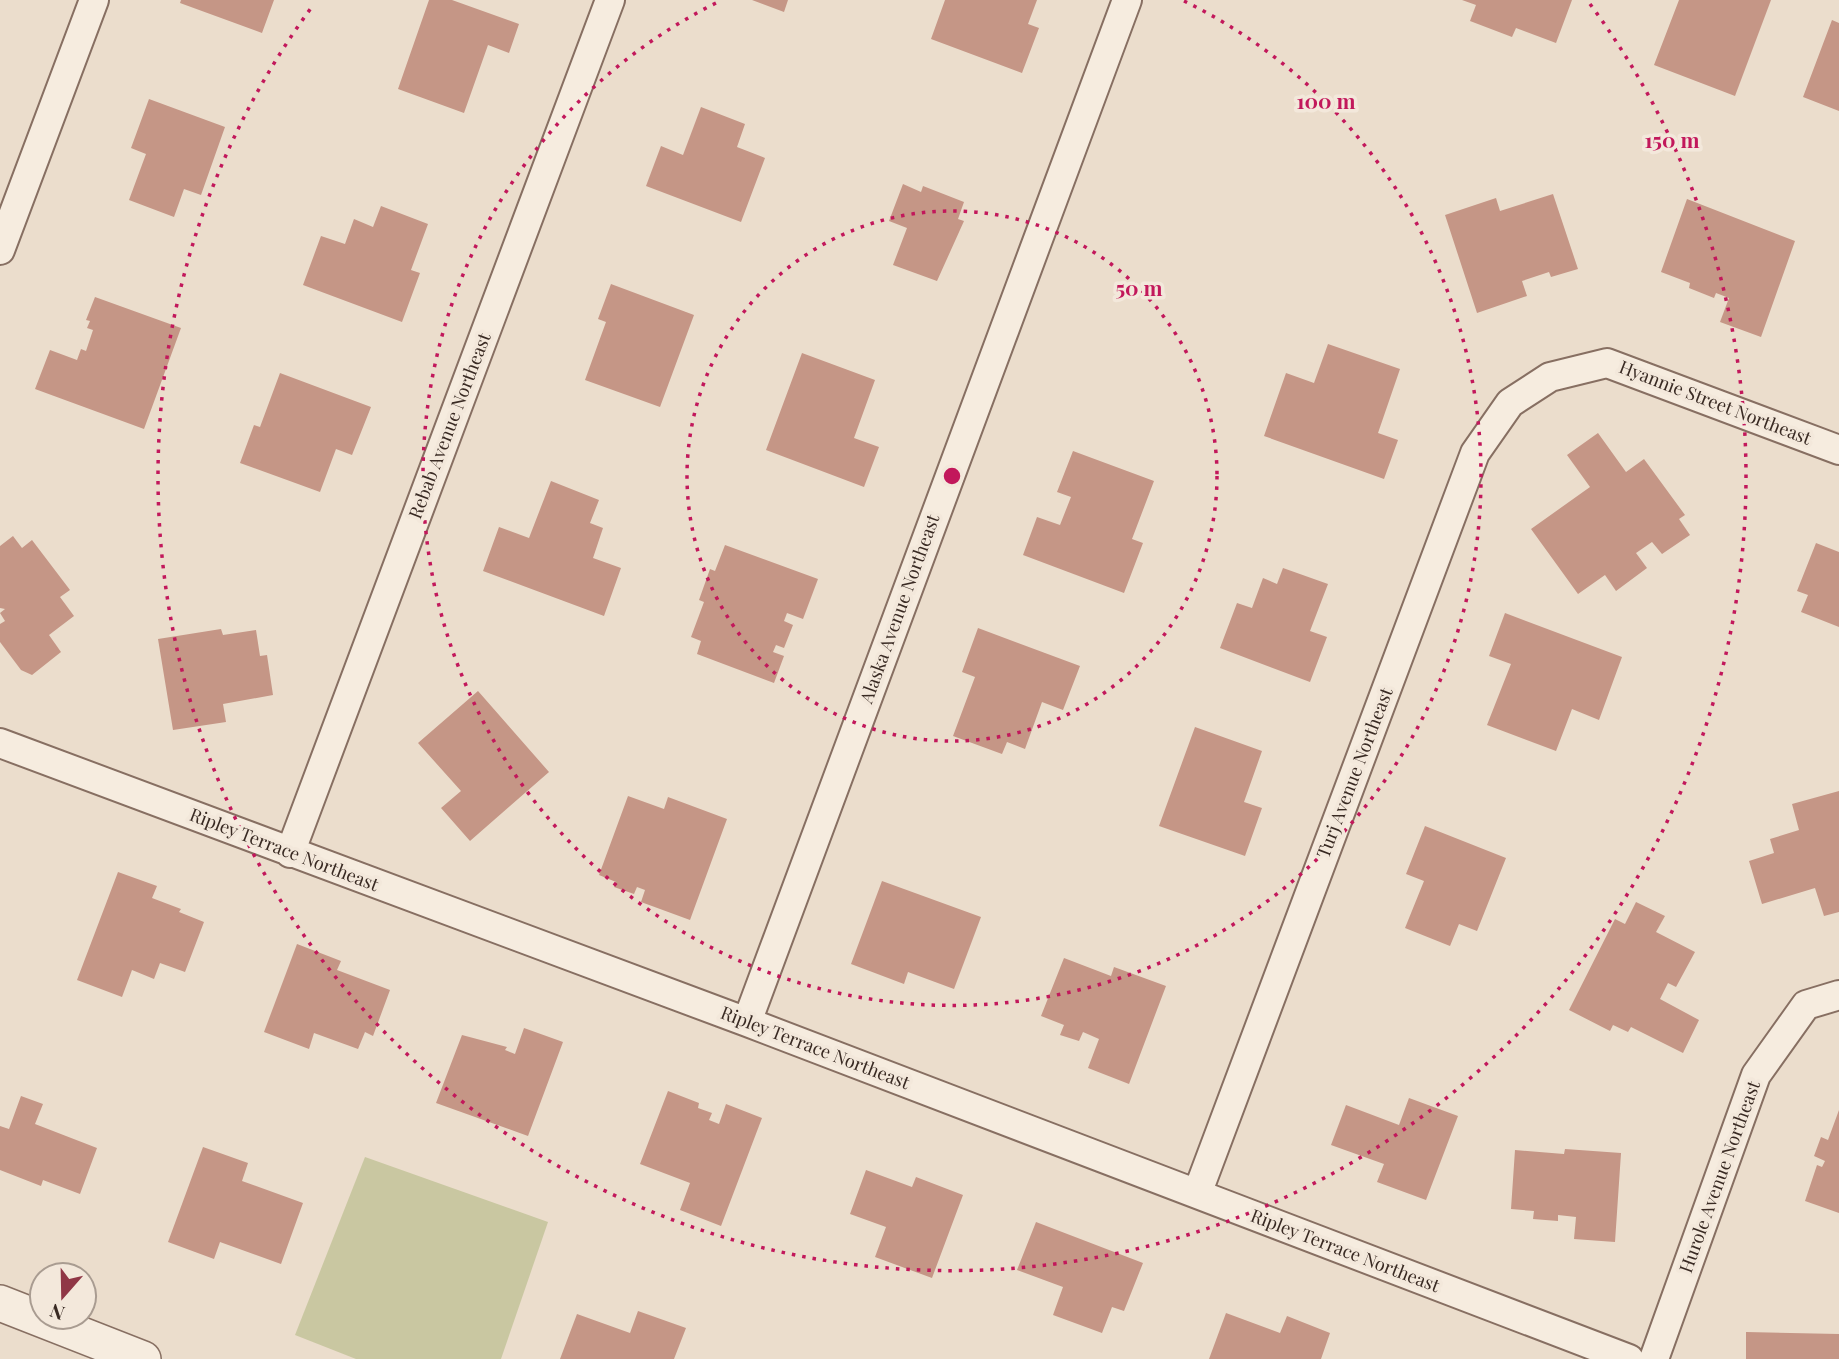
<svg xmlns="http://www.w3.org/2000/svg" width="1839" height="1359" font-family="'Playfair Display',serif">
<style>
.green{fill:#c9c7a1}
.building{fill:#c59686}
.lines{fill:none;stroke-linecap:round;stroke-linejoin:round}
.minor-casing{stroke:#876f62;stroke-width:32}
.tertiary-casing{stroke:#876f62;stroke-width:38}
.minor{stroke:#f6ecdf;stroke-width:28}
.tertiary{stroke:#f6ecdf;stroke-width:35}
.ring{fill:none;stroke:#c2185b;stroke-width:3.5;stroke-dasharray:3.5 7}
.labels{text-anchor:middle;stroke-width:7;stroke-linejoin:round;paint-order:stroke}
.street-label{font-size:18px;fill:#392a23;stroke:#f3e8db}
.centre{fill:#c2185b;stroke:#f3e8db;stroke-width:3.5}
.ring-label{font-size:21px;text-anchor:middle;font-weight:bold;fill:#c2185b;stroke:#f3e8db;stroke-width:7;stroke-linejoin:round;paint-order:stroke}
</style>
<rect width="100%" height="100%" fill="#ebddcc"/>
<path class="green" d="M365 1157 548 1222 501 1359H356L295 1335Z"/>
<path class="building" d="M181 0H274L262 33 180 3Z
M429 0H452L519 24 509 53 488 45 464 113 398 89Z
M752 0H788L784 12Z
M945 0H1037L1028 24 1039 28 1022 73 931 39Z
M1462 0H1572L1556 43 1516 28 1512 37 1470 21 1476 5Z
M1679 0H1771L1735 96 1654 65Z
M1832 20 1839 23V111L1803 97Z
M149 99 225 127 201 195 184 189 174 217 129 200 146 154 131 148Z
M701 107 745 124 737 147 765 158 741 222 646 186 661 146 683 155Z
M903 184 921 192 923 186 964 202 958 219 964 221 937 281 893 265 907 228 889 221Z
M1553 194 1578 269 1551 277 1549 272 1522 281 1527 296 1477 313 1445 215 1496 198 1500 211Z
M1687 199 1795 241 1761 337 1720 322 1729 298 1716 293 1714 298 1689 288 1690 283 1661 272Z
M381 206 428 224 411 270 420 273 402 322 303 285 321 236 345 244 354 219 373 227Z
M611 284 694 315 660 407 585 380 606 322 598 319Z
M95 297 181 328 144 429 35 389 50 350 77 360 81 349 86 351 93 330 87 328 90 321 86 320Z
M1328 344 1400 369 1378 433 1398 440 1384 479 1264 436 1286 373 1314 383Z
M802 353 875 380 854 438 879 447 864 487 766 450Z
M280 373 371 407 352 455 336 449 320 492 240 463 254 425 260 427Z
M1598 433 1626 472 1644 459 1685 515 1679 519 1690 535 1662 554 1652 542 1636 553 1647 568 1616 591 1605 575 1578 594 1531 529 1590 487 1567 455Z
M1073 451 1154 481 1132 539 1143 543 1124 593 1023 555 1037 517 1060 525 1071 497 1057 492Z
M551 481 599 500 590 523 603 528 593 558 621 568 604 616 483 571 499 527 529 538Z
M13 536 22 548 32 540 70 590 60 597 74 616 49 635 61 652 32 675 21 670 0 642V624L5 621 0 613 5 609 0 608V546Z
M1816 543 1839 552V627L1801 612 1808 595 1797 591Z
M725 545 818 579 803 619 787 613 784 621 793 625 784 648 776 645 773 652 784 656 774 683 697 654 701 641 691 637 704 602 699 600 710 569 715 571Z
M1283 568 1328 584 1310 631 1327 637 1310 682 1220 648 1237 603 1252 608 1263 578 1277 584Z
M1505 613 1622 657 1599 720 1572 709 1556 751 1487 725 1511 664 1489 656Z
M978 628 1080 666 1063 710 1042 702 1025 749 1007 742 1002 754 953 736 975 677 962 672Z
M221 629 223 635 256 630 260 656 267 655 273 695 223 704 226 722 173 730 158 639Z
M478 691 549 772 470 841 441 808 461 791 418 743Z
M1195 727 1262 751 1244 802 1262 808 1245 856 1159 826Z
M1839 791V912L1824 916 1815 888 1762 904 1749 861 1774 853 1770 839 1799 830 1792 804Z
M628 796 664 809 668 797 727 819 690 920 641 902 645 890 637 887 634 894 614 887 616 882 599 875Z
M1425 826 1506 858 1477 931 1459 924 1450 946 1405 928 1424 881 1406 874Z
M118 872 157 886 152 898 181 909 179 912 204 922 185 972 160 963 154 979 132 970 122 997 77 980Z
M882 881 981 917 954 989 908 972 904 984 851 964Z
M1636 902 1665 916 1656 932 1695 952 1676 987 1668 983 1660 999 1699 1020 1683 1053 1631 1027 1628 1032 1613 1025 1610 1031 1569 1010 1615 919 1625 924Z
M297 944 341 961 337 970 390 990 373 1036 365 1032 358 1049 314 1033 309 1049 264 1032Z
M1064 958 1111 976 1114 967 1166 986 1129 1084 1088 1068 1099 1039 1083 1032 1079 1041 1060 1035 1064 1025 1041 1016Z
M524 1028 563 1042 528 1136 436 1103 462 1035 507 1047 505 1050 515 1054Z
M668 1091 699 1103 698 1108 712 1113 709 1120 719 1124 726 1104 762 1118 721 1226 680 1210 690 1183 640 1164Z
M21 1096 43 1104 35 1124 97 1148 80 1194 43 1180 41 1186 0 1170V1126L9 1129Z
M1409 1098 1458 1116 1426 1200 1377 1182 1384 1164 1331 1145 1346 1105 1399 1125Z
M1839 1110V1213L1805 1201 1817 1165 1822 1167 1825 1161 1814 1156 1821 1137 1828 1140Z
M203 1147 248 1163 242 1181 303 1203 281 1264 220 1242 214 1259 168 1242Z
M1565 1149 1621 1153 1615 1242 1574 1239 1576 1217 1558 1215V1221L1533 1219 1534 1211 1511 1209 1515 1150 1564 1154Z
M866 1170 912 1187 916 1177 963 1195 932 1278 875 1257 886 1227 850 1214Z
M1036 1222 1143 1263 1124 1311 1112 1307 1102 1333 1053 1315 1063 1287 1017 1270Z
M638 1311 686 1328 674 1359H560L577 1314 630 1333Z
M1226 1313 1280 1333 1287 1316 1330 1333 1321 1359H1209Z
M1746 1332 1839 1334V1359H1746Z"/>
<g class="lines">
<g class="minor-casing">
<path id="minor" d="M0 250 94 0
M0 743 747 1022 1629 1359
M290 853 610 0
M747 1022 1127 0
M1197 1194 1475 453 1510 403 1550 377 1607 363 1839 450
M1654 1359 1756 1075 1806 1005 1839 995"/>
</g>
<g class="tertiary-casing">
<path id="tertiary" d="M0 1303 143 1359"/>
</g>
<use href="#minor" class="minor"/>
<use href="#tertiary" class="tertiary"/>
</g>
<g class="ring">
<circle cx="952" cy="476" r="265"/>
<path d="M1184 1A529 529 0 1 1 720 1"/>
<path d="M1590 4A794 794 0 1 1 314 4"/>
</g>
<g class="labels">
<g class="street-label">
<text transform="translate(1715 403) rotate(21)" y="6">Hyannie Street Northeast</text>
<text transform="translate(450 426) rotate(-69)" y="6">Rebab Avenue Northeast</text>
<text transform="translate(900 609) rotate(-70)" y="6">Alaska Avenue Northeast</text>
<text transform="translate(1355 773) rotate(-69)" y="6">Turj Avenue Northeast</text>
<text transform="translate(284 850) rotate(21)" y="6">Ripley Terrace Northeast</text>
<text transform="translate(815 1048) rotate(21)" y="6">Ripley Terrace Northeast</text>
<text transform="translate(1720 1177) rotate(-70)" y="6">Hurole Avenue Northeast</text>
<text transform="translate(1345 1251) rotate(21)" y="6">Ripley Terrace Northeast</text>
</g>
</g>
<circle cx="952" cy="476" r="10" class="centre"/>
<g class="ring-label">
<text x="1326" y="109">100 m</text>
<text x="1672" y="148">150 m</text>
<text x="1139" y="296">50 m</text>
</g>
<g transform="translate(63 1296) rotate(200)"><circle r="33" fill="#f3e8db" stroke="#a99c91" stroke-width="2"/>
<path d="M0-5L12 26L0 18L-12 26Z" fill="#903746"/>
<text y="-10" font-size="19" font-weight="bold" text-anchor="middle" fill="#392a23">N</text>
</g>
</svg>
